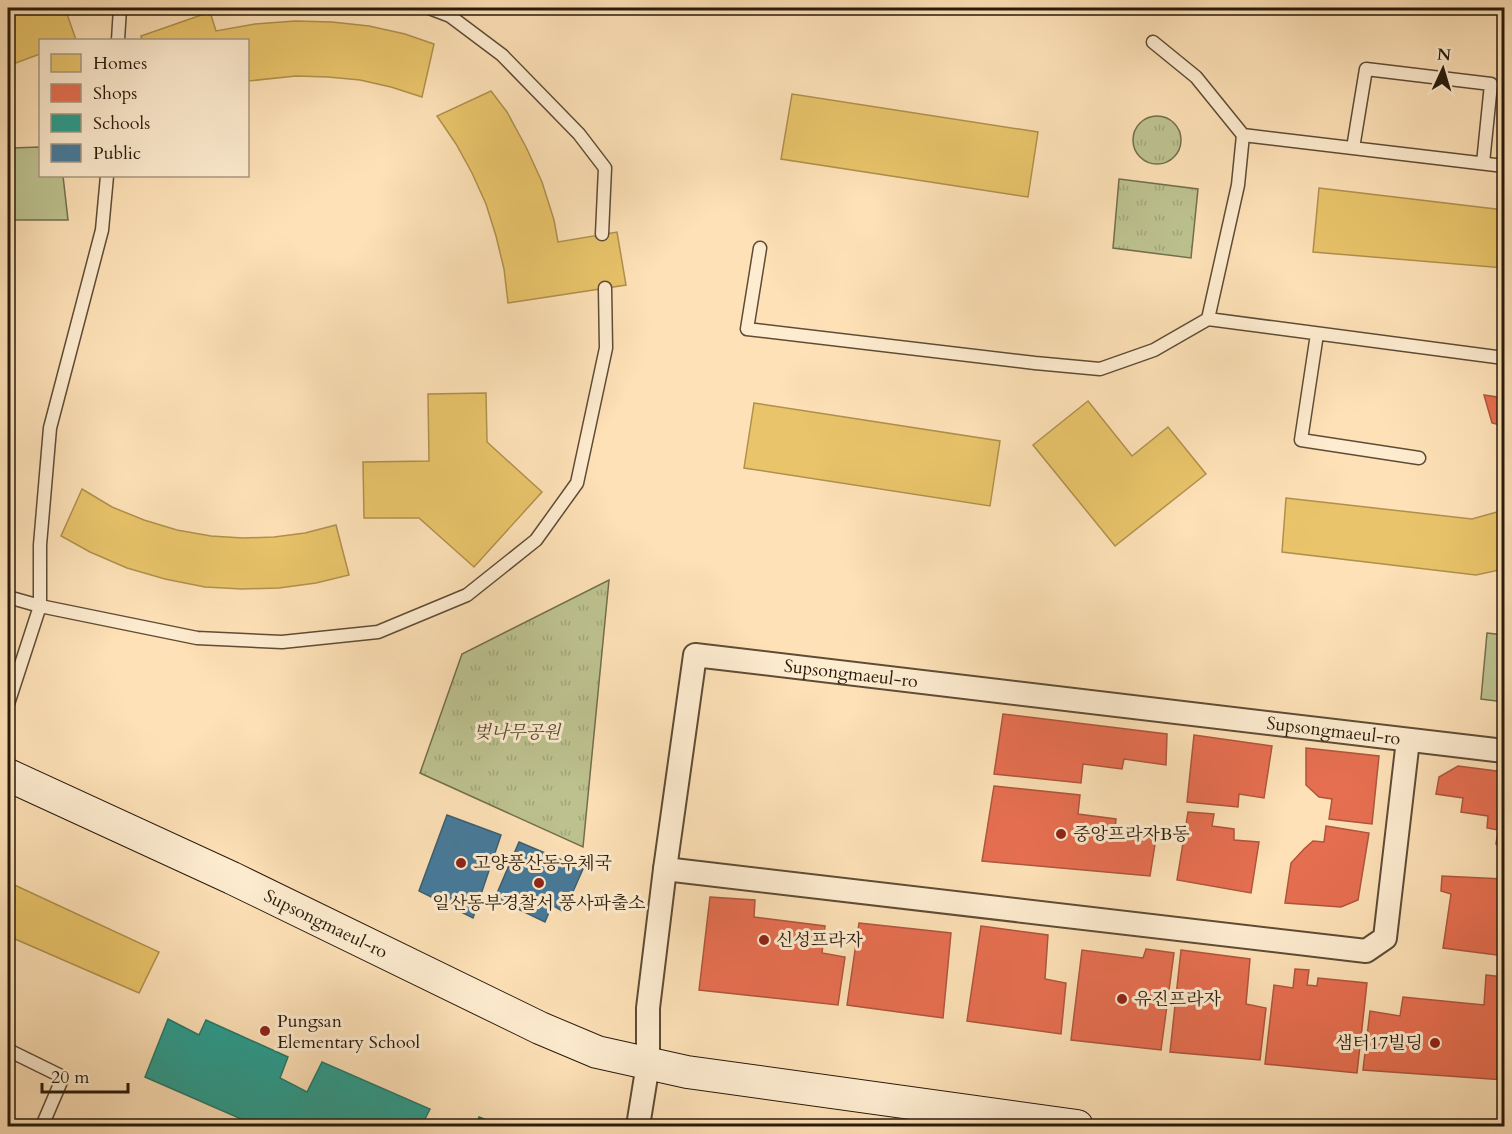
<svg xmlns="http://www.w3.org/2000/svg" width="1512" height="1134" font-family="Cardo,'Noto Serif KR',serif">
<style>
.grass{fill:#bdc390;stroke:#726e4d;stroke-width:1.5}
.park{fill:url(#park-tufts);stroke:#726e4d;stroke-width:1.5}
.homes{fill:#e9c46a;stroke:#af914d;stroke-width:1.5}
.shops{fill:#e76f51;stroke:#ae563c;stroke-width:1.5}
.schools{fill:#2a9d8f;stroke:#297667;stroke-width:1.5}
.public{fill:#457b9d;stroke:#3c5e71;stroke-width:1.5}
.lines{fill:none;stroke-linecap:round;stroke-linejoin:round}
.service-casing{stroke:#5e4c35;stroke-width:15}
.minor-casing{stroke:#5e4c35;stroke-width:26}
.secondary-casing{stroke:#281a0a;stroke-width:34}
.service{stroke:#feecd0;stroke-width:12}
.minor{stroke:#feecd0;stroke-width:22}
.secondary{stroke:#feecd0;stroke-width:32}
.poi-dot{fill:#8f2418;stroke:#feecd0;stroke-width:2}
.labels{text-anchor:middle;stroke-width:6;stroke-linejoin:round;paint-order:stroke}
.street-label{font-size:18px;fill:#281a0a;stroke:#feecd0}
.park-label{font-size:18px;font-style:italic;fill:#554d32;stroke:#feecd0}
.poi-label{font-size:18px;fill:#281a0a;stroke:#feecd0;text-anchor:start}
</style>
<defs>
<pattern id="park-tufts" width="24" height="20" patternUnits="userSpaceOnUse" patternTransform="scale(1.5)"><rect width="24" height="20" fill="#bdc390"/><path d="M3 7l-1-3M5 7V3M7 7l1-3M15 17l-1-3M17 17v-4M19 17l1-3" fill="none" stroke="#a2a77b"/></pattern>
</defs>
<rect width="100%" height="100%" fill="#fee1b7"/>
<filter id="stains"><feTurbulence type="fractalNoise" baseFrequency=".00333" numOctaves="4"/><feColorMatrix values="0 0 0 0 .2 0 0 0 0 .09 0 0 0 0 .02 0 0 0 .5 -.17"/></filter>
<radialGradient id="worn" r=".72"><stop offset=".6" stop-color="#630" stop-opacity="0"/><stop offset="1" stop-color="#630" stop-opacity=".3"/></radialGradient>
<path class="grass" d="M40 147V176H63L68 220H13L11 148Z
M1487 633 1504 635V702L1481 699Z"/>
<path class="park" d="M1133 140a24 24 0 1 1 48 0a24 24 0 1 1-48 0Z
M1119 179 1198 189 1191 258 1113 248Z
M609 580 583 847 420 773 462 654Z"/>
<path class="homes" d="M8 8H65L76 40H40V54L8 66Z
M210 12 216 31 255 24 295 21 332 22 369 26 405 34 434 44 422 97 391 87 360 80 328 77 296 76 248 81V40H142L141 36Z
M491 91 507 112 526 147 542 182 554 220 558 242 617 232 626 285 508 303 504 269 496 236 486 204 472 173 456 144 437 116Z
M792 94 1038 132 1028 197 781 159Z
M1319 188 1504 210V268L1313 252Z
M486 393 487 442 542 492 474 567 419 518H364L363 462 429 461 428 394Z
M1088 401 1132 456 1168 427 1206 474 1115 546 1033 445Z
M754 403 1000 441 990 506 744 468Z
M82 489 112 507 144 520 177 530 211 536 243 538 274 537 305 533 336 525 349 575 316 583 279 588 242 589 205 587 165 579 127 568 90 552 61 536Z
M1286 498 1472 519 1504 510V569L1476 575 1282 552Z
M8 882 159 952 139 993 8 936Z"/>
<path class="shops" d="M1484 395 1504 398V426L1492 423Z
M1003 714 1167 734 1166 765 1124 759 1122 769 1083 764 1081 783 994 774Z
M1194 735 1272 746 1264 798 1239 794 1238 807 1187 802Z
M1306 748 1379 756 1372 824 1329 819 1332 799 1319 797 1306 785Z
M1458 766 1504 772V846L1496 844 1498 830 1487 828 1488 816 1461 812 1463 798 1436 794 1439 777Z
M994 786 1080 795 1078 814 1116 819 1115 829 1156 838 1150 876 982 861Z
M1188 812 1214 814 1212 826 1234 829V840L1259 842 1251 893 1177 880Z
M1326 826 1369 833 1358 900 1341 907 1285 903 1291 863 1304 849 1313 841 1324 842Z
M1504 873V956L1443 948 1451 894 1441 891 1442 876 1504 879Z
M710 897 755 900 754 917 825 926 822 953 845 957 838 1005 699 990Z
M859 923 951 933 943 1018 847 1005Z
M981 926 1048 935 1045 979 1066 983 1061 1034 967 1021Z
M1146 949 1174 953 1161 1050 1071 1040 1082 950 1143 958Z
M1181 950 1250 959 1246 1004 1266 1008 1260 1060 1170 1052Z
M1295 969 1309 970 1307 985 1317 986 1318 978 1367 983 1357 1073 1265 1064 1274 985 1293 988Z
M1486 975 1504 977V1080L1363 1070 1370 1011 1400 1016 1403 997 1484 1005Z"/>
<path class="schools" d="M168 1019 199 1035 206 1020 288 1057 280 1078 307 1092 322 1062 430 1109 424 1121 437 1126H243L246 1121 145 1077Z
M479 1117 502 1126H464L465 1123 476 1125Z"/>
<path class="public" d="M447 815 501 835 473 918 419 891Z
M519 842 583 869 564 912 552 905 545 922 495 898Z"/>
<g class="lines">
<g class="service-casing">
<path id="service" d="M429 8 450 16 502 55 579 134 605 168 602 234
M118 40 120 8
M1243 135 1504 166
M1353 148 1366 69 1491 84 1483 163
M760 248 747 329 1035 363 1100 369 1154 350 1208 319 1238 185 1243 135 1196 77 1153 42
M1208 319 1504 358
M1317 334 1301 440 1419 458
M8 597 40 606 197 638 282 642 378 632 467 595 536 540 577 483 606 348 605 288
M8 704 40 606V545L50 428 102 230 107 176
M8 1050 63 1077 42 1126"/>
</g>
<g class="minor-casing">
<g id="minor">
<path d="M665 869 1366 951 1385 938 1408 740"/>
<path id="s1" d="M638 1126 648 1064V1008L665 869 695 655 1504 751"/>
</g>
</g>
<g class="secondary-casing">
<g id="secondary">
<path id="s2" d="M8 775 232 878 540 1028 597 1052 687 1072 1077 1126"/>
</g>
</g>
<use href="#service" class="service"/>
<use href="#minor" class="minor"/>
<use href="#secondary" class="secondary"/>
</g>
<g class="poi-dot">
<circle cx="1061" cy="834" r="6"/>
<circle cx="461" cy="863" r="6"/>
<circle cx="539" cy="883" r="6"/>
<circle cx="764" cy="940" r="6"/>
<circle cx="1122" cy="999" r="6"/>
<circle cx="265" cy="1031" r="6"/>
<circle cx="1435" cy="1043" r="6"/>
</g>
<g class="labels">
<g class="street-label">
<text dy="6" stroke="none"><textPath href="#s1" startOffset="632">Supsongmaeul-ro</textPath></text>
<text dy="6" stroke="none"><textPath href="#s1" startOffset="1118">Supsongmaeul-ro</textPath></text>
<text dy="6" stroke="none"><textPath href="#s2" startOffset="351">Supsongmaeul-ro</textPath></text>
</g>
<g class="park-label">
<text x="517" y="738">벚나무공원</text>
</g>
<g class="poi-label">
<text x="1073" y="840">중앙프라자B동</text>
<text x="473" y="869">고양풍산동우체국</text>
<text x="539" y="909" text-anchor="middle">일산동부경찰서 풍사파출소</text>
<text x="776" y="946">신성프라자</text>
<text x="1134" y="1005">유진프라자</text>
<text x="277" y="1027">Pungsan<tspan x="277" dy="21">Elementary School</tspan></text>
<text x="1423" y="1049" text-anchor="end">샘터17빌딩</text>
</g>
</g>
<rect width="1512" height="1134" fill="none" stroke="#fee1b7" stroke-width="30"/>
<rect x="9" y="9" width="1494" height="1116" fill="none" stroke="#281a0a" stroke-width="3"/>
<rect x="15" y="15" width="1482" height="1104" fill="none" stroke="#281a0a" stroke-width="1.5"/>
<rect x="39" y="39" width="210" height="138" fill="#feecd0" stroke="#a89881" stroke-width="1.5"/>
<rect x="51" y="54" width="30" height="18" fill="#e9c46a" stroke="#a89881" stroke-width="1.5"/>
<text x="93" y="69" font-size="18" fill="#281a0a">Homes</text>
<rect x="51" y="84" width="30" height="18" fill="#e76f51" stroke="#a89881" stroke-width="1.5"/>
<text x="93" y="99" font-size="18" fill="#281a0a">Shops</text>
<rect x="51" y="114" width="30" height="18" fill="#2a9d8f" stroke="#a89881" stroke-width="1.5"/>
<text x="93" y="129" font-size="18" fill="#281a0a">Schools</text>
<rect x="51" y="144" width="30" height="18" fill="#457b9d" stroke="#a89881" stroke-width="1.5"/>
<text x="93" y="159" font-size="18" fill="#281a0a">Public</text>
<g transform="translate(1443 69) rotate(4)" stroke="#feecd0" stroke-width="4.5" paint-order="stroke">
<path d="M0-4.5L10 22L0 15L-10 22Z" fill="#281a0a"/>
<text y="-9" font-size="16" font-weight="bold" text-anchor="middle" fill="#281a0a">N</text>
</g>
<path d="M42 1083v9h86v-9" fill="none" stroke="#281a0a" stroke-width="3"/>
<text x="51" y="1083" font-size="18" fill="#281a0a" stroke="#feecd0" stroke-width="4.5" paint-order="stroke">20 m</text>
<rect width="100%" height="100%" filter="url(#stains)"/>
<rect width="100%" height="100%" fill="url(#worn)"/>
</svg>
